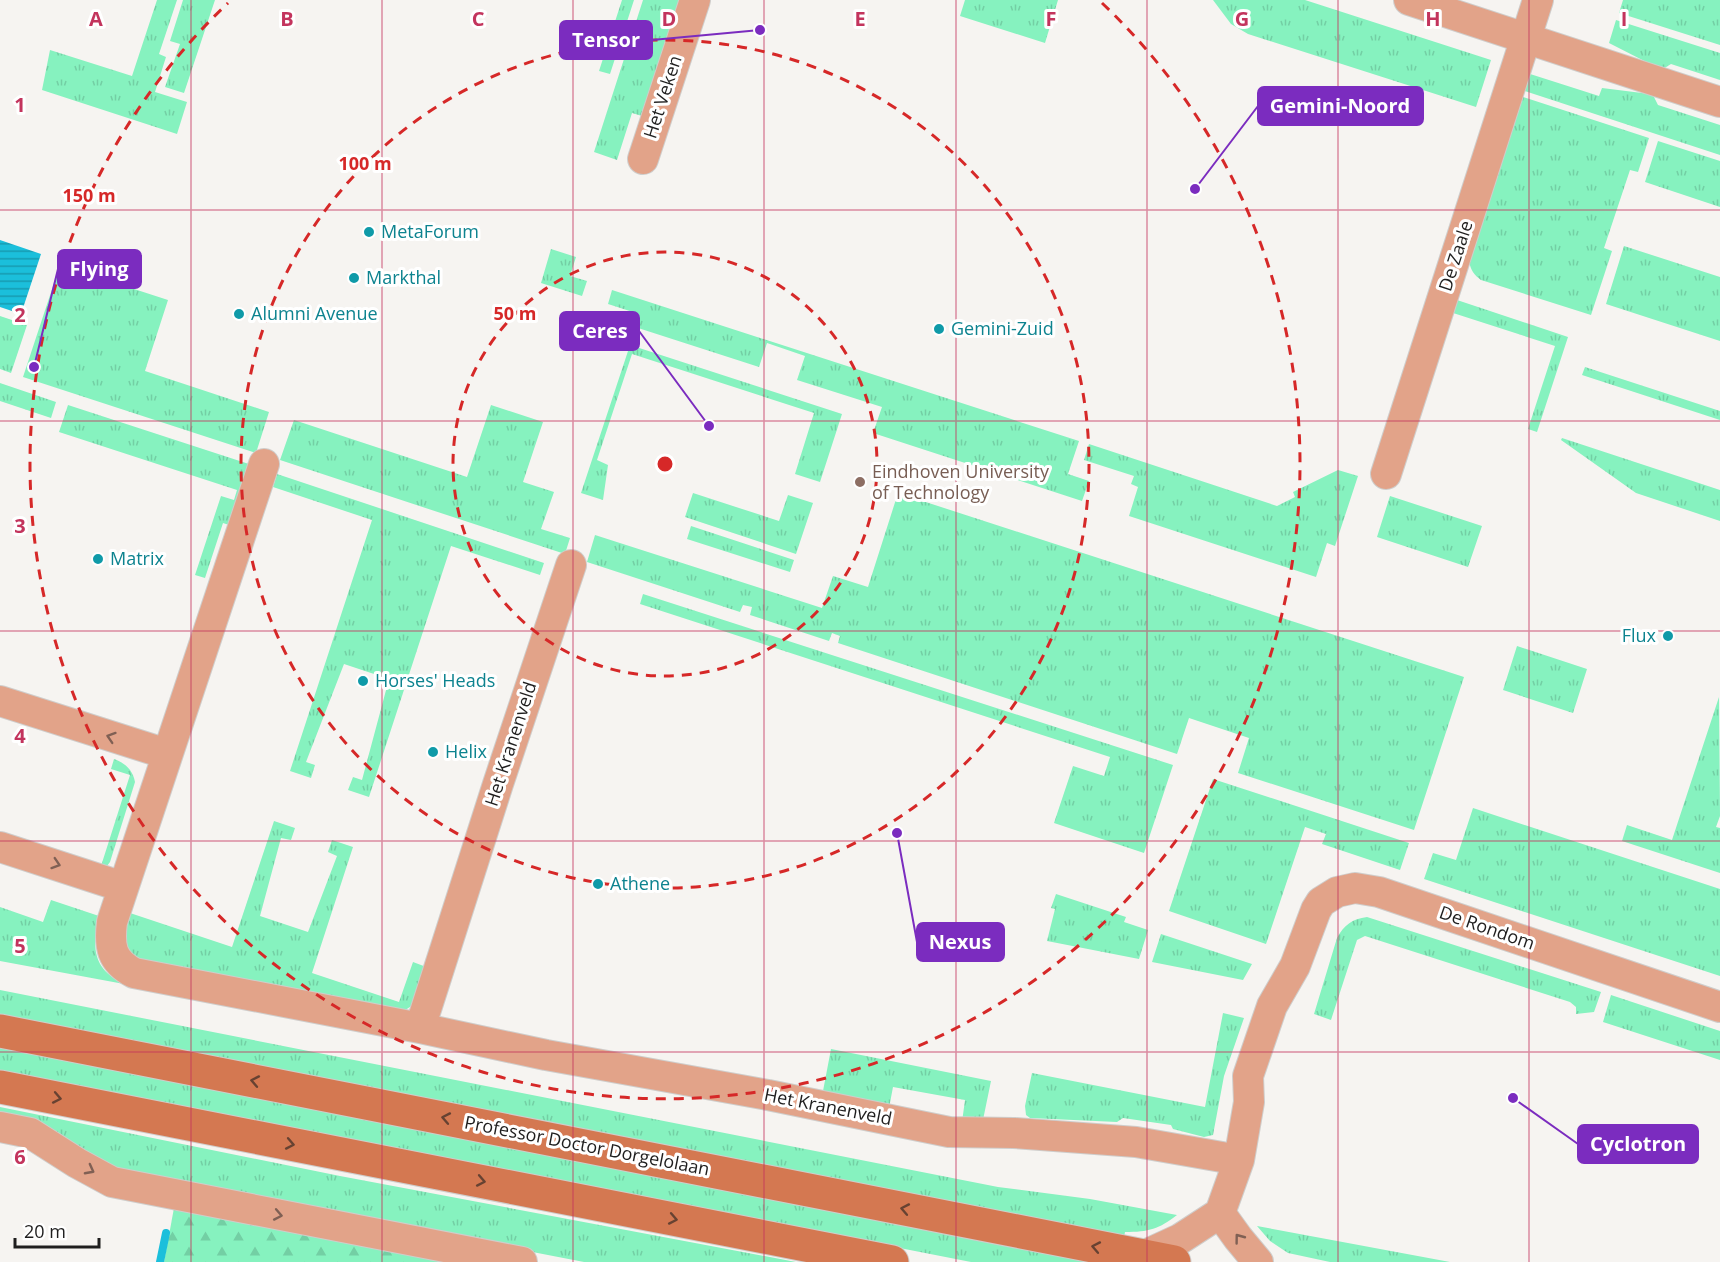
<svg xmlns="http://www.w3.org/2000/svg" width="1720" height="1262" font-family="'Open Sans',sans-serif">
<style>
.grass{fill:url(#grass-tufts)}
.forest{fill:url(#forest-firs)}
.water{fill:url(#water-rules)}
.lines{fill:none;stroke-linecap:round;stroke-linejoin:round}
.stream{stroke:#1bbfdb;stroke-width:8}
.minor-casing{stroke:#cfcdcb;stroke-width:32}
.secondary-casing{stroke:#cfcdcb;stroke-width:35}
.minor{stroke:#e2a389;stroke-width:30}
.secondary{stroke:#d47851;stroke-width:33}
.oneway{stroke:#806054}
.oneway2{stroke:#674232}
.grid{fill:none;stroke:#c3345d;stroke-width:1.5;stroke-opacity:0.55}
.ring{fill:none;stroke:#d62828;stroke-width:3;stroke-dasharray:10 8}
.culture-dot{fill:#0f9aa8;stroke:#fff;stroke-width:2}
.education-dot{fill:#8d6e63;stroke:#fff;stroke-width:2}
.labels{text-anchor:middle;stroke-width:6;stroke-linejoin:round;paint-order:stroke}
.street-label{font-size:18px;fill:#1f1e1e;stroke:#fff}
.culture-label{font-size:18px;fill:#0d838f;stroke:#fff;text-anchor:start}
.education-label{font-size:18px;fill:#785e54;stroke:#fff;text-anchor:start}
.grid-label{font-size:20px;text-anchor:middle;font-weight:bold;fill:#c3345d;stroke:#fff;stroke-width:6;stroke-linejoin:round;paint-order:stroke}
.centre{fill:#d62828;stroke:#fff;stroke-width:3}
.ring-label{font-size:18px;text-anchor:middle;font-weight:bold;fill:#d62828;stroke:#fff;stroke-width:6;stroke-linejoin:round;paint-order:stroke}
.leader{fill:none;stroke:#7b2cbf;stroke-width:2}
.callout-dot{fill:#7b2cbf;stroke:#fff;stroke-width:2}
.callout{fill:#7b2cbf;stroke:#7b2cbf;stroke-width:2}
.callout-label{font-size:20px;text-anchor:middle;font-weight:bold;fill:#fff}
</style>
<defs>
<pattern id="grass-tufts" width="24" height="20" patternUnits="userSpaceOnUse" patternTransform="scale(1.5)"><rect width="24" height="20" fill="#86f2bf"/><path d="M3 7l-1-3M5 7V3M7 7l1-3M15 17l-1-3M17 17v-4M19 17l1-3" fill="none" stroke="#73cfa4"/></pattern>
<pattern id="forest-firs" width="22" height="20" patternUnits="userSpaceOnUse" patternTransform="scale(1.5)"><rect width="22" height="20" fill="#86f2bf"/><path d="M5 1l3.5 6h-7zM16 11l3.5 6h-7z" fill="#73cfa4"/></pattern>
<pattern id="water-rules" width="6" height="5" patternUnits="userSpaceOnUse" patternTransform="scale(1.5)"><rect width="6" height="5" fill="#1bbfdb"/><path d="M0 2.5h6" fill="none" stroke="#179bb1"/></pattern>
</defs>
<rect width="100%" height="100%" fill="#f6f4f1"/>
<path class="grass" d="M157 0H177L159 54 166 57 155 92 187 102 177 134 42 90 50 50 132 76Z
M183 0H215L184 93 165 87 180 44 170 41Z
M622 0H634L610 74 599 71Z
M643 0H679L642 116 632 113 617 160 594 152Z
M965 0H1058L1045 43 960 16Z
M1213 0H1305L1491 60 1476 107 1248 34 1231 24Z
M1623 0H1720V45L1619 13Z
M1616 20 1720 53V80L1671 64 1663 69 1658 68 1609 43Z
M1527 73 1599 96 1602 88 1650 94 1653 95 1658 105 1720 125V155L1522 90Z
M1520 96 1649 138 1638 172 1630 170 1604 248 1612 251 1591 315 1481 280C1474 275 1471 270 1469 262Z
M1658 141 1720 161V207L1645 182Z
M1624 246 1720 277V341L1606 304Z
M551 249 576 257 570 276 587 281 582 296 541 283Z
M60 265 168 300 145 371 269 412 256 453 23 377Z
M612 290 1079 441 1068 474 1089 481 1082 501 873 433 882 407 797 380 805 356 767 343 759 367 635 327 639 314 608 304Z
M1454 299 1568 337 1537 432 1528 429 1555 346 1450 312Z
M0 316 27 325 11 373 0 369Z
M630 345 842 414 820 482 795 474 814 413 632 354 597 460 608 465 603 500 581 493Z
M1585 367 1720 411V420L1582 375Z
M0 383 56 402 51 418 0 401Z
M68 405 252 465 232 526 223 523 205 578 195 575 221 496 234 500 237 490 59 432Z
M491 405 543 422 523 482 554 492 541 529 570 538 565 554 280 460 294 420 467 477Z
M1562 438 1720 490V521L1636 493 1561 440Z
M1089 444 1277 506 1295 497 1293 492 1338 470 1358 476 1335 546 1327 543 1316 577 1129 516 1138 487 1131 484 1134 476 1084 460Z
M277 474 544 563 540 575 451 546 369 797 348 790 353 777 362 780 389 679 344 664 306 762 315 765 311 778 290 771 372 520 273 487Z
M693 493 779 521 788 495 813 503 796 554 685 517Z
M898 493 1464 677 1414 830 1238 773 1249 738 1189 718 1177 754 838 643 840 636 832 633 829 641 750 615 752 607 743 605 740 612 587 562 595 535 822 608 833 576 868 587Z
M1390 496 1482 526 1468 567 1377 537Z
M691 526 794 560 790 572 687 539Z
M643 594 1173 765 1144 853 1054 823 1073 766 1104 776 1110 757 640 604Z
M1517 646 1587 669 1573 713 1503 690Z
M1719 697 1720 816 1716 827 1720 828V873L1622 841 1627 825 1672 840Z
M114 759C125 763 133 770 135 782L110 862 107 866H101L130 775 111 769Z
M1213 779 1409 843 1400 870 1322 844 1326 834 1305 827 1266 944 1169 911Z
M1473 808 1720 889V976L1424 879 1433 853 1456 860Z
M274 821 295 828 291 840 281 838 260 916 308 932 337 856 328 852 332 840 353 847 312 973 399 1002 413 962 429 968C423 983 419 1007 402 1011L138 960C121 947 125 931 130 913L232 947Z
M1056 894 1126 917 1124 922 1148 930 1139 959 1047 941 1055 909 1051 908Z
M51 900 99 916C92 948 92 968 124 984L0 961V907L43 922Z
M1367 917 1601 992 1594 1012 1576 1014V1007L1570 1002 1365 936 1357 940 1331 1020 1314 1014 1337 938C1344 925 1352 919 1367 917Z
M1161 934 1252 964 1243 980 1152 962Z
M0 990 998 1187 1090 1199 1177 1215C1159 1229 1149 1232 1125 1232L1124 1237 0 1015Z
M1611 995 1720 1031V1060L1603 1022Z
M1223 1013 1244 1018 1224 1076 1213 1135 1204 1137 1173 1129 1171 1125 1123 1118 1117 1122 1030 1118 1026 1115 1025 1106 1032 1073 1205 1107Z
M0 1046 1100 1262H971L0 1071Z
M831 1049 991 1081 984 1115 983 1118 962 1122 965 1100 893 1087 889 1108 823 1091Z
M0 1107 340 1176 796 1262H584L130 1174 0 1115Z
M1257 1226 1450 1262H1330L1288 1253 1270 1241Z"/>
<path class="forest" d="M174 1208 454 1262H164Z"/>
<path class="water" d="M0 240 41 254 21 314 0 307Z"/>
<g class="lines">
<path class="stream" d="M160 1262 166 1233"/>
<g class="minor-casing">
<path id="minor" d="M1409 0 1720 102
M643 159 695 0
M264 464 112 922C109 946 111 961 134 973L420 1028 546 1055 768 1095 949 1132 1014 1133 1136 1142 1239 1160
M1386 474 1538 0
M0 701 167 754
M0 847 123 887
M420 1028 498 784 571 565
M0 1127 30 1133 77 1163 112 1182 522 1262
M1220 1213 1238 1238 1258 1262
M1143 1256 1180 1239 1220 1213 1239 1160 1249 1102 1248 1076 1272 1006 1295 966 1316 910 1321 902 1337 892 1355 888 1379 892 1720 1007"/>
</g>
<g class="secondary-casing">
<path id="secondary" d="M0 1031 1174 1262
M0 1087 892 1262"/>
</g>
<use href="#minor" class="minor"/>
<use href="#secondary" class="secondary"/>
</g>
<defs><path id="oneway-chevron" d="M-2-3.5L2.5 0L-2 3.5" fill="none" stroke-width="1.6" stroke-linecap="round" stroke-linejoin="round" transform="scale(1.5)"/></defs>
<g class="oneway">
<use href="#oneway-chevron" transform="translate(111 737) rotate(-162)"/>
<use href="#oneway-chevron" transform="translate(56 864) rotate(18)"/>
<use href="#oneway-chevron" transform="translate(90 1170) rotate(28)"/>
<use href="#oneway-chevron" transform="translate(278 1215) rotate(11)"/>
<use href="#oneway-chevron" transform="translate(1239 1238) rotate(-127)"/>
</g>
<g class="oneway2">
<use href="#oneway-chevron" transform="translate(255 1081) rotate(-169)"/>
<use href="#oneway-chevron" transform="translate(57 1098) rotate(11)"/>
<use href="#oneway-chevron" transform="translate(446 1118) rotate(-169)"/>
<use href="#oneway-chevron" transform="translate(290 1144) rotate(11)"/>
<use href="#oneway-chevron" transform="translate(481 1181) rotate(11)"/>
<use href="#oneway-chevron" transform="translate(905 1209) rotate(-169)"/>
<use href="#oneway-chevron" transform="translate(673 1219) rotate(11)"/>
<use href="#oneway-chevron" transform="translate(1096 1247) rotate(-169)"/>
</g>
<path class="grid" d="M191 0V1262M382 0V1262M573 0V1262M764 0V1262M956 0V1262M1147 0V1262M1338 0V1262M1529 0V1262M0 210H1720M0 421H1720M0 631H1720M0 841H1720M0 1052H1720"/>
<g class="ring">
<circle cx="665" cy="464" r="212"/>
<circle cx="665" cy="464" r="424"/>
<path d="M1102 3A635 635 0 1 1 228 3"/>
</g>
<g class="culture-dot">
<circle cx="369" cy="232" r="6"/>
<circle cx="354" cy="278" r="6"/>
<circle cx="239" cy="314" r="6"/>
<circle cx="939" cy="329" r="6"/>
<circle cx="98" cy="559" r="6"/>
<circle cx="1668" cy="636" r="6"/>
<circle cx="363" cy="681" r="6"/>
<circle cx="433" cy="752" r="6"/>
<circle cx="598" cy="884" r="6"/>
</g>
<circle class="education-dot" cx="860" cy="482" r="6"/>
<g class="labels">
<g class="street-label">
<text transform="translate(663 97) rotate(-72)" y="6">Het Veken</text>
<text transform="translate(1456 256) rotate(-72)" y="6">De Zaale</text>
<text transform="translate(511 744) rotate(-72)" y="6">Het Kranenveld</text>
<text transform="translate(1487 928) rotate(19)" y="6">De Rondom</text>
<text transform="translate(828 1107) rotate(11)" y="6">Het Kranenveld</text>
<text transform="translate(587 1146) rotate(11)" y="6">Professor Doctor Dorgelolaan</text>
</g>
<g class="culture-label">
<text x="381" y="238">MetaForum</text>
<text x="366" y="284">Markthal</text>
<text x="251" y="320">Alumni Avenue</text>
<text x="951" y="335">Gemini-Zuid</text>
<text x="110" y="565">Matrix</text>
<text x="1656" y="642" text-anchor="end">Flux</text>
<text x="375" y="687">Horses' Heads</text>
<text x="445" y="758">Helix</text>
<text x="610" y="890">Athene</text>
</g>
<g class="education-label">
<text x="872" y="478">Eindhoven University<tspan x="872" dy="21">of Technology</tspan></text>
</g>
</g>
<g class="grid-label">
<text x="96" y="26">A</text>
<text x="287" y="26">B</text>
<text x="478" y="26">C</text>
<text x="669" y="26">D</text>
<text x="860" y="26">E</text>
<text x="1051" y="26">F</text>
<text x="1242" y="26">G</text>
<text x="1433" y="26">H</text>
<text x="1624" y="26">I</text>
<text x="20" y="112">1</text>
<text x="20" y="322">2</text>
<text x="20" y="533">3</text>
<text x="20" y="743">4</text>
<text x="20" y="953">5</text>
<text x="20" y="1164">6</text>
</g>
<circle cx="665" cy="464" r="9" class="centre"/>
<g class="ring-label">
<text x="365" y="170">100 m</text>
<text x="89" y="202">150 m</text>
<text x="515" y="320">50 m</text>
</g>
<path class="leader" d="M760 30L652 40M1195 189L1258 106M34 367L58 269M709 426L639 331M897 833L917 942M1513 1098L1578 1144"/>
<g class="callout-dot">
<circle cx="760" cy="30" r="6"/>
<circle cx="1195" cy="189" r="6"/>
<circle cx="34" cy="367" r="6"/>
<circle cx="709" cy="426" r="6"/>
<circle cx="897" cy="833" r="6"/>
<circle cx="1513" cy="1098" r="6"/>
</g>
<g class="callout">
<rect x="560" y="21" width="92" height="38" rx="6"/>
<rect x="1258" y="87" width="165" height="38" rx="6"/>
<rect x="58" y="250" width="83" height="38" rx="6"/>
<rect x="560" y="312" width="79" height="38" rx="6"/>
<rect x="917" y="923" width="87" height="38" rx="6"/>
<rect x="1578" y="1125" width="120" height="38" rx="6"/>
</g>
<g class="callout-label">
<text x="606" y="47">Tensor</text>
<text x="1340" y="113">Gemini-Noord</text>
<text x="99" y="276">Flying</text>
<text x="600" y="338">Ceres</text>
<text x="960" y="949">Nexus</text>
<text x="1638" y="1151">Cyclotron</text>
</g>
<path d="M15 1238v9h84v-9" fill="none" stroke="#1f1e1e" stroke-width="3"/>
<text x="24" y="1238" font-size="18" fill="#1f1e1e" stroke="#ffffff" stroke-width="4.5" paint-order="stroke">20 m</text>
</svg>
